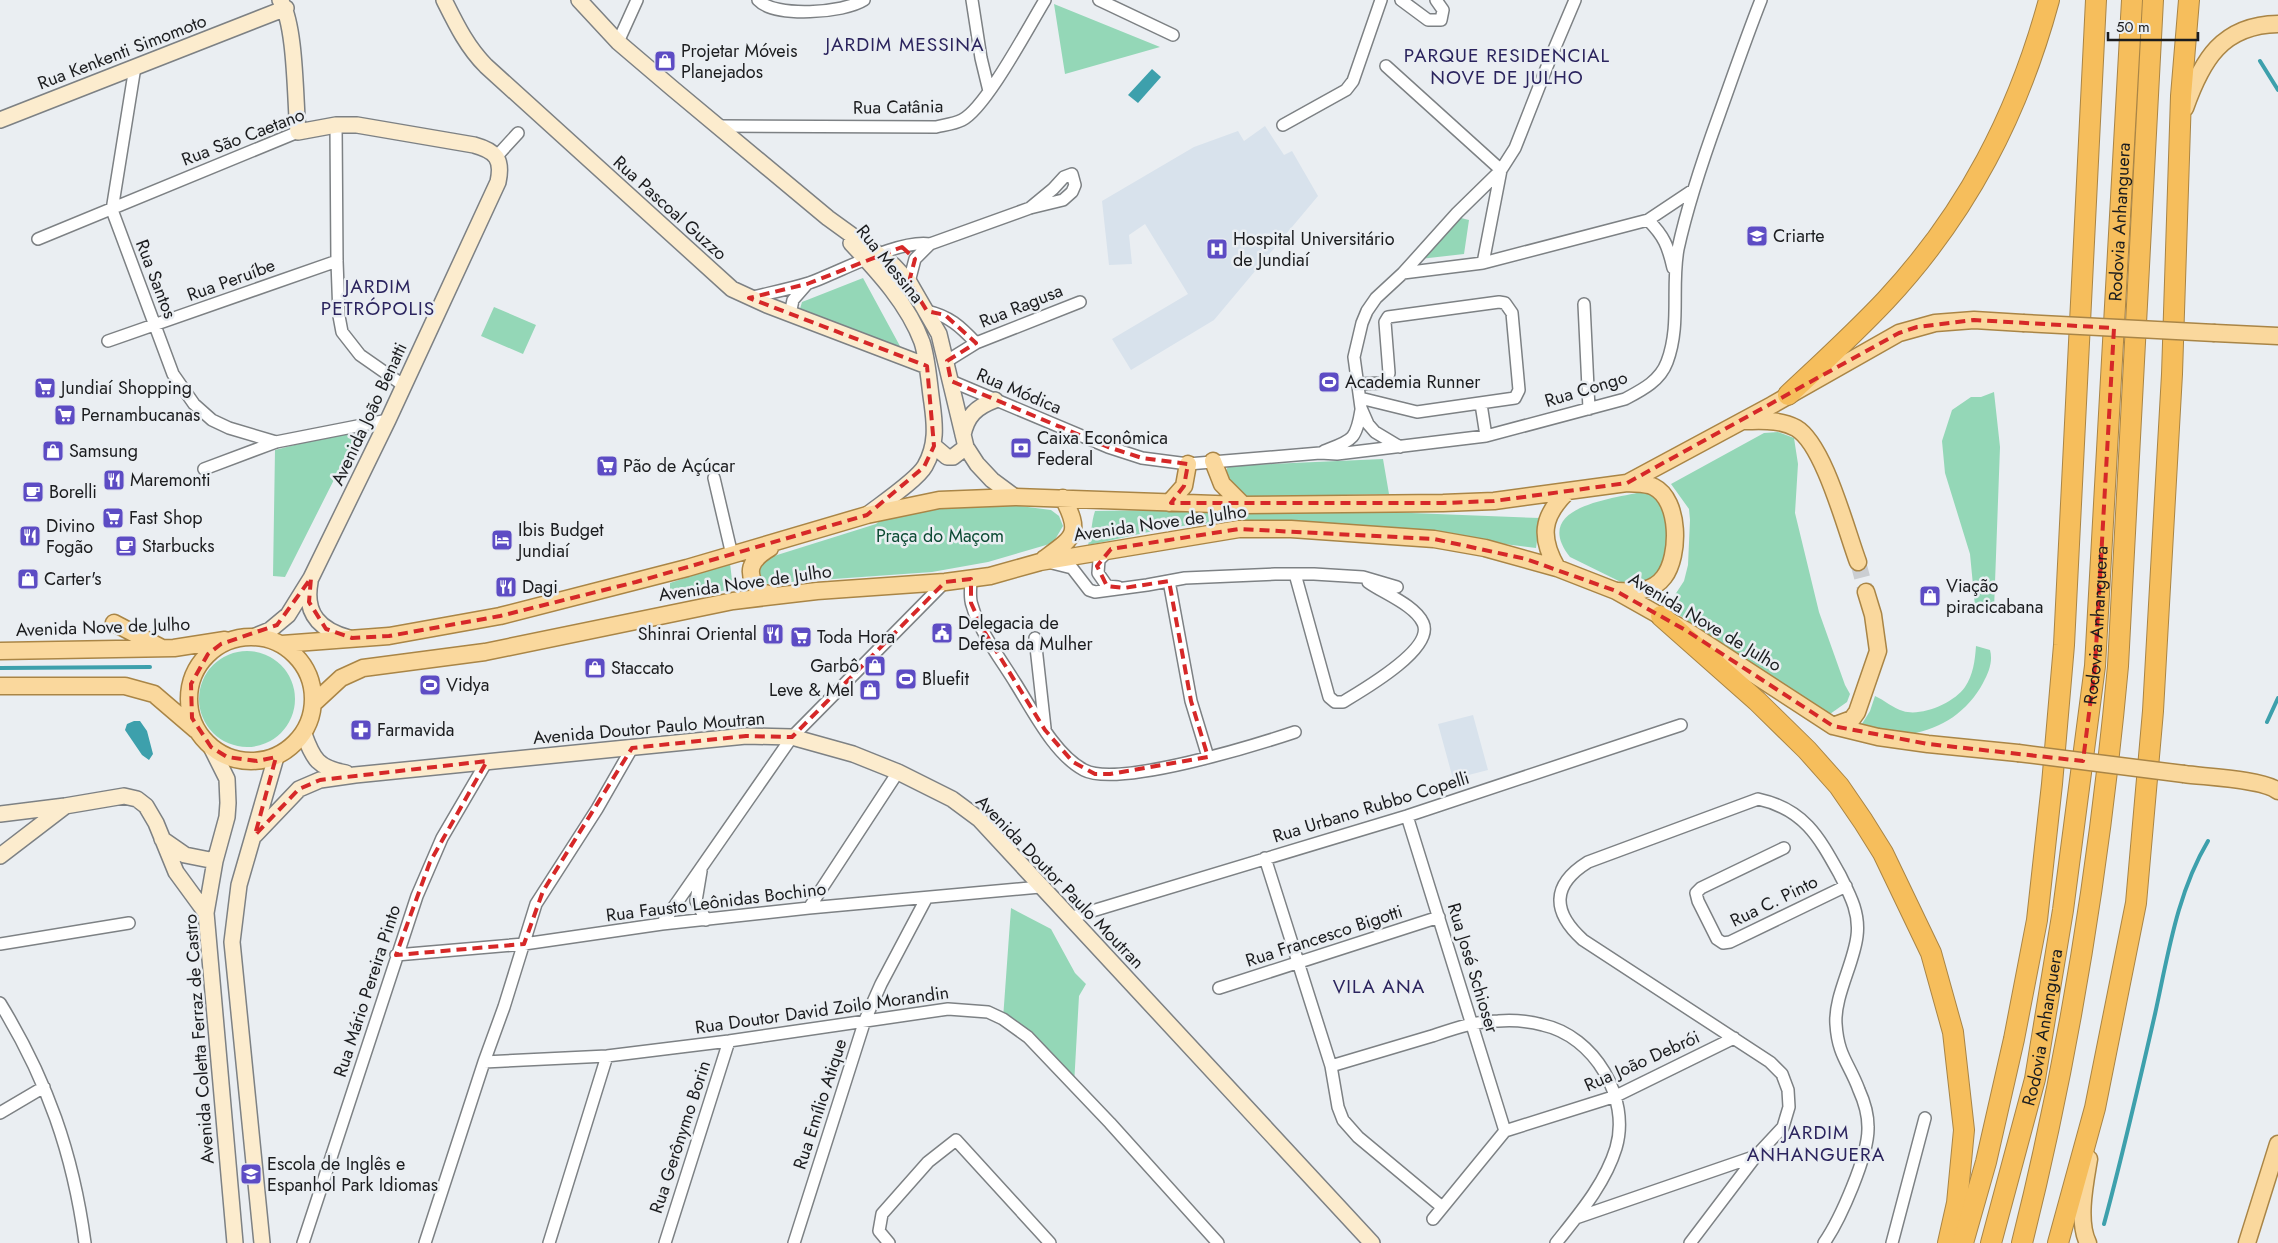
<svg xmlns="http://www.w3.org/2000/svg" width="2278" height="1243" font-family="Jost,sans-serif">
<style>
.built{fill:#d8e2ec}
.green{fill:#94d7b7}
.water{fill:#3da0ac}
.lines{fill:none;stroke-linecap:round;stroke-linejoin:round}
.stream{stroke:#3da0ac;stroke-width:4}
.primary-tunnel{stroke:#cbced2;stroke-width:16;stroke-dasharray:16 8;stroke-linecap:butt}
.street-casing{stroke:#7d8184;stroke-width:14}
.secondary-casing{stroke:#7d8184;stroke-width:18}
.primary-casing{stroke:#a98546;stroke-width:19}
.highway-casing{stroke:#a98546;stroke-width:22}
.street{stroke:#fff;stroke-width:11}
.secondary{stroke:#fcecce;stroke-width:15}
.primary{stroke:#fad89d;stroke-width:16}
.highway{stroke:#f6be5c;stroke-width:20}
.primary-bridge-casing{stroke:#a98546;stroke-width:19;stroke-linecap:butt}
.primary-bridge{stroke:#fad89d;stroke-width:16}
.marked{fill:none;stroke:#d62828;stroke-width:4;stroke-dasharray:10 6;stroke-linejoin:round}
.labels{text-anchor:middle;stroke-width:5;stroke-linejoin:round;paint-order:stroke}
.poi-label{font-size:18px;fill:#1b1c1e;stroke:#eaeef2;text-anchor:start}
.street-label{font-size:18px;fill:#1b1c1e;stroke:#eaeef2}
.park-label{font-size:18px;fill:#0d4b34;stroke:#eaeef2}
.neighbourhood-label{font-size:19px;letter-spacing:1px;fill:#2b245e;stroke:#eaeef2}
</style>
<rect width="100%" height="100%" fill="#eaeef2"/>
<path class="built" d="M1265 126 1284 155 1292 151 1318 196 1214 320 1131 370 1112 339 1188 294 1145 224 1129 235 1132 264 1109 265 1102 201 1194 147 1238 131 1244 141Z
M1473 715 1488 770 1453 779 1438 724Z"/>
<path class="green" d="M1054 4 1160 47 1065 74Z
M1461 218 1469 220 1464 254 1420 259Z
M863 278 901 348 799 312 802 302Z
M494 307 536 325 523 354 481 336Z
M1994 392 2000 447 1994 610 1975 606 1970 554 1945 473 1942 441 1952 410 1971 397H1981Z
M345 432 356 436 285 577 273 576 275 450Z
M1778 432 1794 438 1798 464 1795 513 1819 612 1845 685 1850 694 1847 702 1830 714 1667 607 1684 581 1688 565 1690 520 1689 509 1671 484 1764 433Z
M1383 459 1389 494 1247 497 1230 485 1225 474 1228 466Z
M1646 491C1668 502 1675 539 1666 562 1663 568 1659 574 1656 579L1633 588 1570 557C1530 506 1613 499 1646 491Z
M1004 504 1051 510 1059 516 1063 526 1053 543 988 562 932 572 763 584 757 581 755 562 876 524 892 510Z
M1284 508 1540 518 1536 548C1425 534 1312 513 1200 524 1163 527 1125 538 1088 545 1092 534 1091 523 1095 511Z
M730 563 733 589 670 600V583Z
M1976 646 1990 650C1993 661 1989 672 1983 683 1968 711 1942 729 1910 734 1895 737 1875 729 1860 727L1870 711 1875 696C1884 700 1893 708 1903 711 1921 717 1954 703 1965 687 1973 675 1975 661 1976 646Z
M199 699a48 48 0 1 1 96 0a48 48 0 1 1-96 0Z
M1011 908 1051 929 1075 973 1086 984 1079 996 1074 1085 1003 1019Z"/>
<path class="water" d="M1152 69 1161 77 1138 103 1128 95Z
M134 721H140L147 731 153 754 149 760 142 755 125 730 127 724Z"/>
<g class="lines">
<path class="stream" d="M2260 61 2278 90
M0 668 150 667
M2267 722 2278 698
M2104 1224C2123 1154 2139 1084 2155 1014 2168 955 2177 893 2208 841"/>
<path class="primary-tunnel" d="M1858 562 1866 592"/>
<g class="street-casing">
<path id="street" d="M758 0C775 18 844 13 864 0
M972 0 981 58 989 91
M1099 0 1173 35
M1401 0 1428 20H1441L1443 10 1436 0
M618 42 637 0
M1386 66 1501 170
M135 67 112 210 173 374 194 404 212 420 229 428 276 442
M336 125 337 261 339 316 342 332 360 355 403 385
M1283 125 1346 90 1353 81 1381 0
M717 126 936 127C944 125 954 124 962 120 986 108 1029 26 1045 0
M497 156 518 133
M1648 220C1664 236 1668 246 1673 268
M38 239 298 132
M915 259 930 244 1030 208 1063 200 1072 192 1075 185 1072 174 1064 177 1053 189 1030 208
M1483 263 1501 170
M1403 273 1483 263 1648 220 1693 190
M909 282 915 259
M749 298C769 293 790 289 809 283 840 272 899 239 930 244
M1584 304 1589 409
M927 311C949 316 960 326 976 343
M790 314 793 300 807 284
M108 341 337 261
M947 361 976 343 1080 302
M951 381 1108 447 1142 458 1188 464 1320 453 1337 454 1486 436 1625 399C1642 390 1660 381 1667 362 1681 325 1671 287 1678 249 1688 203 1703 159 1719 115 1733 76 1746 38 1761 0
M1358 384 1381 383 1387 380 1389 373 1385 322 1388 317 1499 302 1505 303 1512 313 1519 390 1515 398 1417 412 1360 398
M1481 404 1486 436
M1400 447 1375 432 1368 424 1361 408 1354 357 1362 323 1367 311 1376 298 1403 273 1457 213 1501 170 1515 148 1550 59 1575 0
M1324 451C1352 440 1356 441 1361 410
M204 469 276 442 388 420
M714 478 732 555
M1109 550 1099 560 1098 573 1107 586 1118 587
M1052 563 1072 568 1089 590 1095 592 1147 585 1185 578 1275 574H1314L1363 577 1397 587
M1295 574 1329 697 1335 702H1343C1361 691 1435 649 1423 623 1415 605 1383 593 1368 582
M971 579C971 587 969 597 972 605 979 631 1002 661 1016 684 1033 711 1055 755 1084 770 1118 788 1256 745 1295 732
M1169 581 1191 701 1208 757
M1035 638 1045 728
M1407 816 1505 1131
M1784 848 1701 888 1696 893 1698 901 1717 939 1723 943 1730 942 1846 886
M1265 858 1331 1066 1338 1107 1343 1120 1358 1137 1442 1207
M701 871 696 901 706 920
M809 908 898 772
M1069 918 1407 816 1681 725
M662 924 792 737 945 582
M0 944 129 923
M396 955 524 944 662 924 809 908 1040 887
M1219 988 1439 917
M0 1003C47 1080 73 1153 85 1243
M484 1062 607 1056 729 1041 948 1009 988 1012 1003 1019 1028 1037 1110 1123 1218 1243
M1331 1066C1364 1056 1398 1046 1432 1036 1453 1029 1475 1021 1498 1021 1513 1020 1529 1021 1543 1025 1594 1036 1631 1098 1616 1148 1605 1184 1579 1214 1556 1243
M0 1113 44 1087
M1505 1131 1616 1096 1734 1038
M1576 1218 1756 1156
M1433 1219 1505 1131
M303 1243 417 896 442 838 487 761
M425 1243 484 1062 504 1007 536 904 597 809 632 748
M549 1243 607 1056
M665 1243 729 1041
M794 1243 865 1020 881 984 926 899
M889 1243 879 1231 882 1214 928 1162 956 1140 1050 1243
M1690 1243 1756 1156 1783 1127 1789 1107 1788 1090 1782 1074 1770 1062 1583 940C1552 912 1551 885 1588 862L1758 799C1804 809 1819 837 1840 875 1850 895 1860 913 1857 936 1854 963 1834 997 1836 1024 1838 1056 1849 1063 1859 1090 1864 1101 1868 1115 1868 1127 1869 1155 1840 1220 1824 1243
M1892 1243 1925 1118"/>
</g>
<g class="secondary-casing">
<path id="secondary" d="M444 0C456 24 467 47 486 66L732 289 767 305 927 366
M579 0 618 42 672 88 828 218 893 265 909 282 939 334 966 447 977 464 992 480 1015 497
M0 120 286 8
M851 243C878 272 908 304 922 342 928 361 929 383 932 403 935 425 937 445 925 466 917 480 881 504 867 515
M963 435C967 416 976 407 995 400
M934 446 947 457H953L966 447
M310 582C304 614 320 630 349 638
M253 637 270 630 288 615 311 578 388 420 498 182C503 159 496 151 474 145L357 125H336L298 132C295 101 296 23 280 0
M304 734C313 759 318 768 346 773
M211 747 227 779 228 803 227 817 215 861 206 913 235 1243
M0 814 65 806 124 796 137 799 146 806 156 823 176 872 206 913
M255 835 299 789 320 780 355 775 746 736 792 737 853 754 898 772 952 799 979 819 1372 1243
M162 839 185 855 215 861
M0 856 64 807
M262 1243 232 942 239 885 276 757"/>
</g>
<g class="primary-casing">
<path id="primary" d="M2185 108C2202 60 2222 25 2278 24
M2215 333 2278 336
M1744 421C1761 421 1780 419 1796 428 1824 444 1846 530 1858 562
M1213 461 1222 484 1243 505
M1169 503 1184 486 1188 464
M770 548C750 560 744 572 760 592L774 595
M1044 559C1074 537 1082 534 1063 498
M1557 568C1540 538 1541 517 1567 492
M1618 591C1635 592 1653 592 1664 577 1680 556 1680 500 1654 487 1647 483 1635 484 1627 483
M114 623 160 647
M189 699a62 62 0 1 1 124 0a62 62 0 1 1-124 0Z
M282 644 389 636 500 616 687 568 867 515 939 500 1015 497 1243 505 1443 503 1494 501 1627 483 1772 405 1899 333 1935 323 1974 320 2023 323
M0 651 174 648 225 640
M0 686H125L154 694 196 730
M314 703 341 678 363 668 485 652 733 601 817 591 945 582 990 576 1040 562 1239 529H1291L1434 539 1485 548 1557 568 1616 591 1687 631 1833 726 1878 737 1928 744 2018 753
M1833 726 1852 719 1857 712 1878 651 1873 615 1866 592
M2184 774C2205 777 2263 779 2278 791
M2088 1243C2077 1221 2085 1183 2089 1159
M2247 1243 2278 1144"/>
</g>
<g class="highway-casing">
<g id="highway">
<path d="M1788 395C1821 364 1855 333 1886 300 1967 213 2018 114 2049 0"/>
<path d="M1661 616 1757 701 1807 750 1839 786 1863 821 1883 853 1931 953 1953 1032 1964 1130 1957 1203 1948 1243"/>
<path d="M1963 1243 1986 1162 2014 1039 2037 920 2052 784 2064 645 2096 0"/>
<path id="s1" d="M1991 1243 2035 1079 2063 910 2095 666 2132 0"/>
<path d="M2022 1243C2070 1052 2100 862 2118 666L2153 0"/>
<path d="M2058 1243 2095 1108 2136 903 2153 711 2172 374 2181 96 2189 0"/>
</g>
</g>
<use href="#street" class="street"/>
<use href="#secondary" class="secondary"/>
<use href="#primary" class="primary"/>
<use href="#highway" class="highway"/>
<g class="primary-bridge-casing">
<path id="primary-bridge" d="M2023 323 2215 333
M2018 753 2184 774"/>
</g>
<use href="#primary-bridge" class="primary-bridge"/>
</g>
<path class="marked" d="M902 247 915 259 909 282 927 311 945 315 976 343 947 361 951 381 1108 447 1142 458 1188 464 1184 486 1171 503H1443L1494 501 1627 483 1899 333 1917 327 1974 320 2114 328 2095 666 2083 761 1928 744 1833 726 1687 631 1616 591 1526 559 1434 539 1239 529 1111 549 1097 566 1107 586 1124 588 1169 581 1191 701 1208 757 1110 774H1095L1073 762 1045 730 984 631 971 603V579L945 582 792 737 746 736 632 748 543 891 524 944 396 955 430 862 487 761 320 780 299 789 255 835 276 757 257 761 227 757 211 747 192 718 191 684 208 654 221 644 277 625 311 578 309 602 326 629 352 638 389 636 500 616 636 582 867 515 924 467 934 446 927 366 749 298 807 284Z"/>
<defs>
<g id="shop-square" transform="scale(1.125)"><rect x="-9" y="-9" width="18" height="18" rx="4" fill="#5d4cc4" stroke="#eaeef2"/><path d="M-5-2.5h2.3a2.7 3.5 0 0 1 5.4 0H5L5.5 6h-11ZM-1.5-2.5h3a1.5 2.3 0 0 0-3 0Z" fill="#fff"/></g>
<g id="school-square" transform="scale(1.125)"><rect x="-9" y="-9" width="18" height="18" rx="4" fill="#5d4cc4" stroke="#eaeef2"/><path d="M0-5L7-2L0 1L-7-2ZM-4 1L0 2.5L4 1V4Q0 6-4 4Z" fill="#fff"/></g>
<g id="hospital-square" transform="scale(1.125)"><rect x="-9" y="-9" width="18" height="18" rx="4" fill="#5d4cc4" stroke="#eaeef2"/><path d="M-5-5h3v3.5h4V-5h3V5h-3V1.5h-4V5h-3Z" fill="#fff"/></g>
<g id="stadium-square" transform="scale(1.125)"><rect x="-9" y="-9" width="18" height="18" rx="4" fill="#5d4cc4" stroke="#eaeef2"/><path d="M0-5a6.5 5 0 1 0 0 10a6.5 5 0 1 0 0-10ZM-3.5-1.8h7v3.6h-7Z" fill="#fff"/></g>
<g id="supermarket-square" transform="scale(1.125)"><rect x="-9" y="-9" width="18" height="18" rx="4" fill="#5d4cc4" stroke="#eaeef2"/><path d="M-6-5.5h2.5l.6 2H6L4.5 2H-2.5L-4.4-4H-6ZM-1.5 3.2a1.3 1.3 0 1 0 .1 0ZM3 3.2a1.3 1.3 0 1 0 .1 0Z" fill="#fff"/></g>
<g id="bank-square" transform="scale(1.125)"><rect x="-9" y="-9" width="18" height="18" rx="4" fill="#5d4cc4" stroke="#eaeef2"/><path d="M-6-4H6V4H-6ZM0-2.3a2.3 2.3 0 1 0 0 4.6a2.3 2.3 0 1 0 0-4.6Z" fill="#fff"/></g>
<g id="restaurant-square" transform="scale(1.125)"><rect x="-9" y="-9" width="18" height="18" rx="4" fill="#5d4cc4" stroke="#eaeef2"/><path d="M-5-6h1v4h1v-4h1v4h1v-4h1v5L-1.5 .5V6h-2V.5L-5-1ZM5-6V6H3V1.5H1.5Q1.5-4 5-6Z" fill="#fff"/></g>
<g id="cafe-square" transform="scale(1.125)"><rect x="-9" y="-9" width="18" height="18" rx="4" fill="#5d4cc4" stroke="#eaeef2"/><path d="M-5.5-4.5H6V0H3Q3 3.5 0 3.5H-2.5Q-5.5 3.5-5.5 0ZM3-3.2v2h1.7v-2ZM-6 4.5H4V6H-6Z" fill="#fff"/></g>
<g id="hotel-square" transform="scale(1.125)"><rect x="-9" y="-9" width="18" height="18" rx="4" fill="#5d4cc4" stroke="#eaeef2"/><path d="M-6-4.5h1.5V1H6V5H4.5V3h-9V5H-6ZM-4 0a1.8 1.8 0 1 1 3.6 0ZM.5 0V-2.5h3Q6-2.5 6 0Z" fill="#fff"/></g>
<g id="civic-square" transform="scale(1.125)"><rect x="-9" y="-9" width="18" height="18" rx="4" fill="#5d4cc4" stroke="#eaeef2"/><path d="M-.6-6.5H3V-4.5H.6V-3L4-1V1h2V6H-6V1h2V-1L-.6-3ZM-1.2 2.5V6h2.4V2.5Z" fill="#fff"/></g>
<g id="pharmacy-square" transform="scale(1.125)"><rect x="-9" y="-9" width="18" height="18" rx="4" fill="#5d4cc4" stroke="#eaeef2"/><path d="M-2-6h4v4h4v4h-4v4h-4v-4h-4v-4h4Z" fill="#fff"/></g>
</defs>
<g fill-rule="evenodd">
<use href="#shop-square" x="665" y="61"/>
<use href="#school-square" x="1757" y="236"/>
<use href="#hospital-square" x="1217" y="249"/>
<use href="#stadium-square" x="1329" y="382"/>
<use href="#supermarket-square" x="45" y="388"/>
<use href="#supermarket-square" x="65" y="415"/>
<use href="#bank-square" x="1021" y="448"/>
<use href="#shop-square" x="53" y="451"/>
<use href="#supermarket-square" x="607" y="466"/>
<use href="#restaurant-square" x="114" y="480"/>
<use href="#cafe-square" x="33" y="492"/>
<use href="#supermarket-square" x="113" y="518"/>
<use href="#restaurant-square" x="30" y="536"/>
<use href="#hotel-square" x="502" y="540"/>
<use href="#cafe-square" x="126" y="546"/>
<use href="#shop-square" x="28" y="579"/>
<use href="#restaurant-square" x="506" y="587"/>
<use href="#shop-square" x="1930" y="596"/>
<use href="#civic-square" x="942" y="633"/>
<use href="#restaurant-square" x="773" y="634"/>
<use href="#supermarket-square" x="801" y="637"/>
<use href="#shop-square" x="875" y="666"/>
<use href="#shop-square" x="595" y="668"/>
<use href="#stadium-square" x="906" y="679"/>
<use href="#stadium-square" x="430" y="685"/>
<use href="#shop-square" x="870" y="690"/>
<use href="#pharmacy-square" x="361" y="730"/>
<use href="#school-square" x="251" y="1174"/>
</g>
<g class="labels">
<g class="poi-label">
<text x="681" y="57">Projetar Móveis<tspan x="681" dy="21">Planejados</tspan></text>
<text x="1773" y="242">Criarte</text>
<text x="1233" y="245">Hospital Universitário<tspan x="1233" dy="21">de Jundiaí</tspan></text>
<text x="1345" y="388">Academia Runner</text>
<text x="61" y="394">Jundiaí Shopping</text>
<text x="81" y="421">Pernambucanas</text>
<text x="1037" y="444">Caixa Econômica<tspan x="1037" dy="21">Federal</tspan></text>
<text x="69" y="457">Samsung</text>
<text x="623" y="472">Pão de Açúcar</text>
<text x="130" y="486">Maremonti</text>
<text x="49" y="498">Borelli</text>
<text x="129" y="524">Fast Shop</text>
<text x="46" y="532">Divino<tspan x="46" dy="21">Fogão</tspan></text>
<text x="518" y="536">Ibis Budget<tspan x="518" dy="21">Jundiaí</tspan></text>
<text x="142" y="552">Starbucks</text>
<text x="44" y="585">Carter's</text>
<text x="1946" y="592">Viação<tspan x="1946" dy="21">piracicabana</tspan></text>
<text x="522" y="593">Dagi</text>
<text x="958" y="629">Delegacia de<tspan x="958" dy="21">Defesa da Mulher</tspan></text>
<text x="757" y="640" text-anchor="end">Shinrai Oriental</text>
<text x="817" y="643">Toda Hora</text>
<text x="859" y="672" text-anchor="end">Garbô</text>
<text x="611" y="674">Staccato</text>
<text x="922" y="685">Bluefit</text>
<text x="446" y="691">Vidya</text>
<text x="854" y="696" text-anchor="end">Leve &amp; Mel</text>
<text x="377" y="736">Farmavida</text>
<text x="267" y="1170">Escola de Inglês e<tspan x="267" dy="21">Espanhol Park Idiomas</tspan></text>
</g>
<g class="street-label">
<text transform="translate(122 52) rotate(-21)" y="6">Rua Kenkenti Simomoto</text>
<text transform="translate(898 107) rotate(-1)" y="6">Rua Catânia</text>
<text transform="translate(243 137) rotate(-21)" y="6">Rua São Caetano</text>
<text transform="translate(670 208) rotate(42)" y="6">Rua Pascoal Guzzo</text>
<text dy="6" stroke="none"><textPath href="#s1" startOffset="1032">Rodovia Anhanguera</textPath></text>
<text transform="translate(890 264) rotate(51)" y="6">Rua Messina</text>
<text transform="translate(156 279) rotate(69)" y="6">Rua Santos</text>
<text transform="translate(231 280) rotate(-20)" y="6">Rua Peruíbe</text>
<text transform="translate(1021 306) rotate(-22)" y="6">Rua Ragusa</text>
<text transform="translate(1586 389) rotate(-17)" y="6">Rua Congo</text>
<text transform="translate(1019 391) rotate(23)" y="6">Rua Módica</text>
<text transform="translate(369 414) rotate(-65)" y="6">Avenida João Benatti</text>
<text transform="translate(1160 523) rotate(-8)" y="6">Avenida Nove de Julho</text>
<text transform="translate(745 583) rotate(-8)" y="6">Avenida Nove de Julho</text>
<text transform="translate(1705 622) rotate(31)" y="6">Avenida Nove de Julho</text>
<text dy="6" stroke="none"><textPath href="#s1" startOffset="628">Rodovia Anhanguera</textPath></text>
<text transform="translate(103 627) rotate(-2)" y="6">Avenida Nove de Julho</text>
<text transform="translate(649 728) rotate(-5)" y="6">Avenida Doutor Paulo Moutran</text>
<text transform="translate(1371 807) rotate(-17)" y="6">Rua Urbano Rubbo Copelli</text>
<text transform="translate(1060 882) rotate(46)" y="6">Avenida Doutor Paulo Moutran</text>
<text transform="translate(1774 901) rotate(-26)" y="6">Rua C. Pinto</text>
<text transform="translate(716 902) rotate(-7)" y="6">Rua Fausto Leônidas Bochino</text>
<text transform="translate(1324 936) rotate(-18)" y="6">Rua Francesco Bigotti</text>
<text transform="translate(1473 968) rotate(73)" y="6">Rua José Schioser</text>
<text transform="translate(367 991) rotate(-72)" y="6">Rua Mário Pereira Pinto</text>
<text transform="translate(822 1010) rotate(-8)" y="6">Rua Doutor David Zoilo Morandin</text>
<text dy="6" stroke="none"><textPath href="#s1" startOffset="222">Rodovia Anhanguera</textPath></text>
<text transform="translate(199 1039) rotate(-94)" y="6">Avenida Coletta Ferraz de Castro</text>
<text transform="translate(1642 1061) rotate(-24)" y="6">Rua João Debrói</text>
<text transform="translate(820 1104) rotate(-72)" y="6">Rua Emílio Atique</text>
<text transform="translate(680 1137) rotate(-72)" y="6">Rua Gerônymo Borin</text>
</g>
<g class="park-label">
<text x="940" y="542">Praça do Maçom</text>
</g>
<g class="neighbourhood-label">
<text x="905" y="51">JARDIM MESSINA</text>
<text x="1507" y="62">PARQUE RESIDENCIAL<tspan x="1507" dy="22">NOVE DE JULHO</tspan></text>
<text x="378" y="293">JARDIM<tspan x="378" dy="22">PETRÓPOLIS</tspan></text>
<text x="1379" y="993">VILA ANA</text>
<text x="1816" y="1139">JARDIM<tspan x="1816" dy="22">ANHANGUERA</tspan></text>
</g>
</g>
<path d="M2108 32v8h90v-8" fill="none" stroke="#1b1c1e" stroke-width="2.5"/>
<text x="2116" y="32" font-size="15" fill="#1b1c1e" stroke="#eaeef2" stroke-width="4" paint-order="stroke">50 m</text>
</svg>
